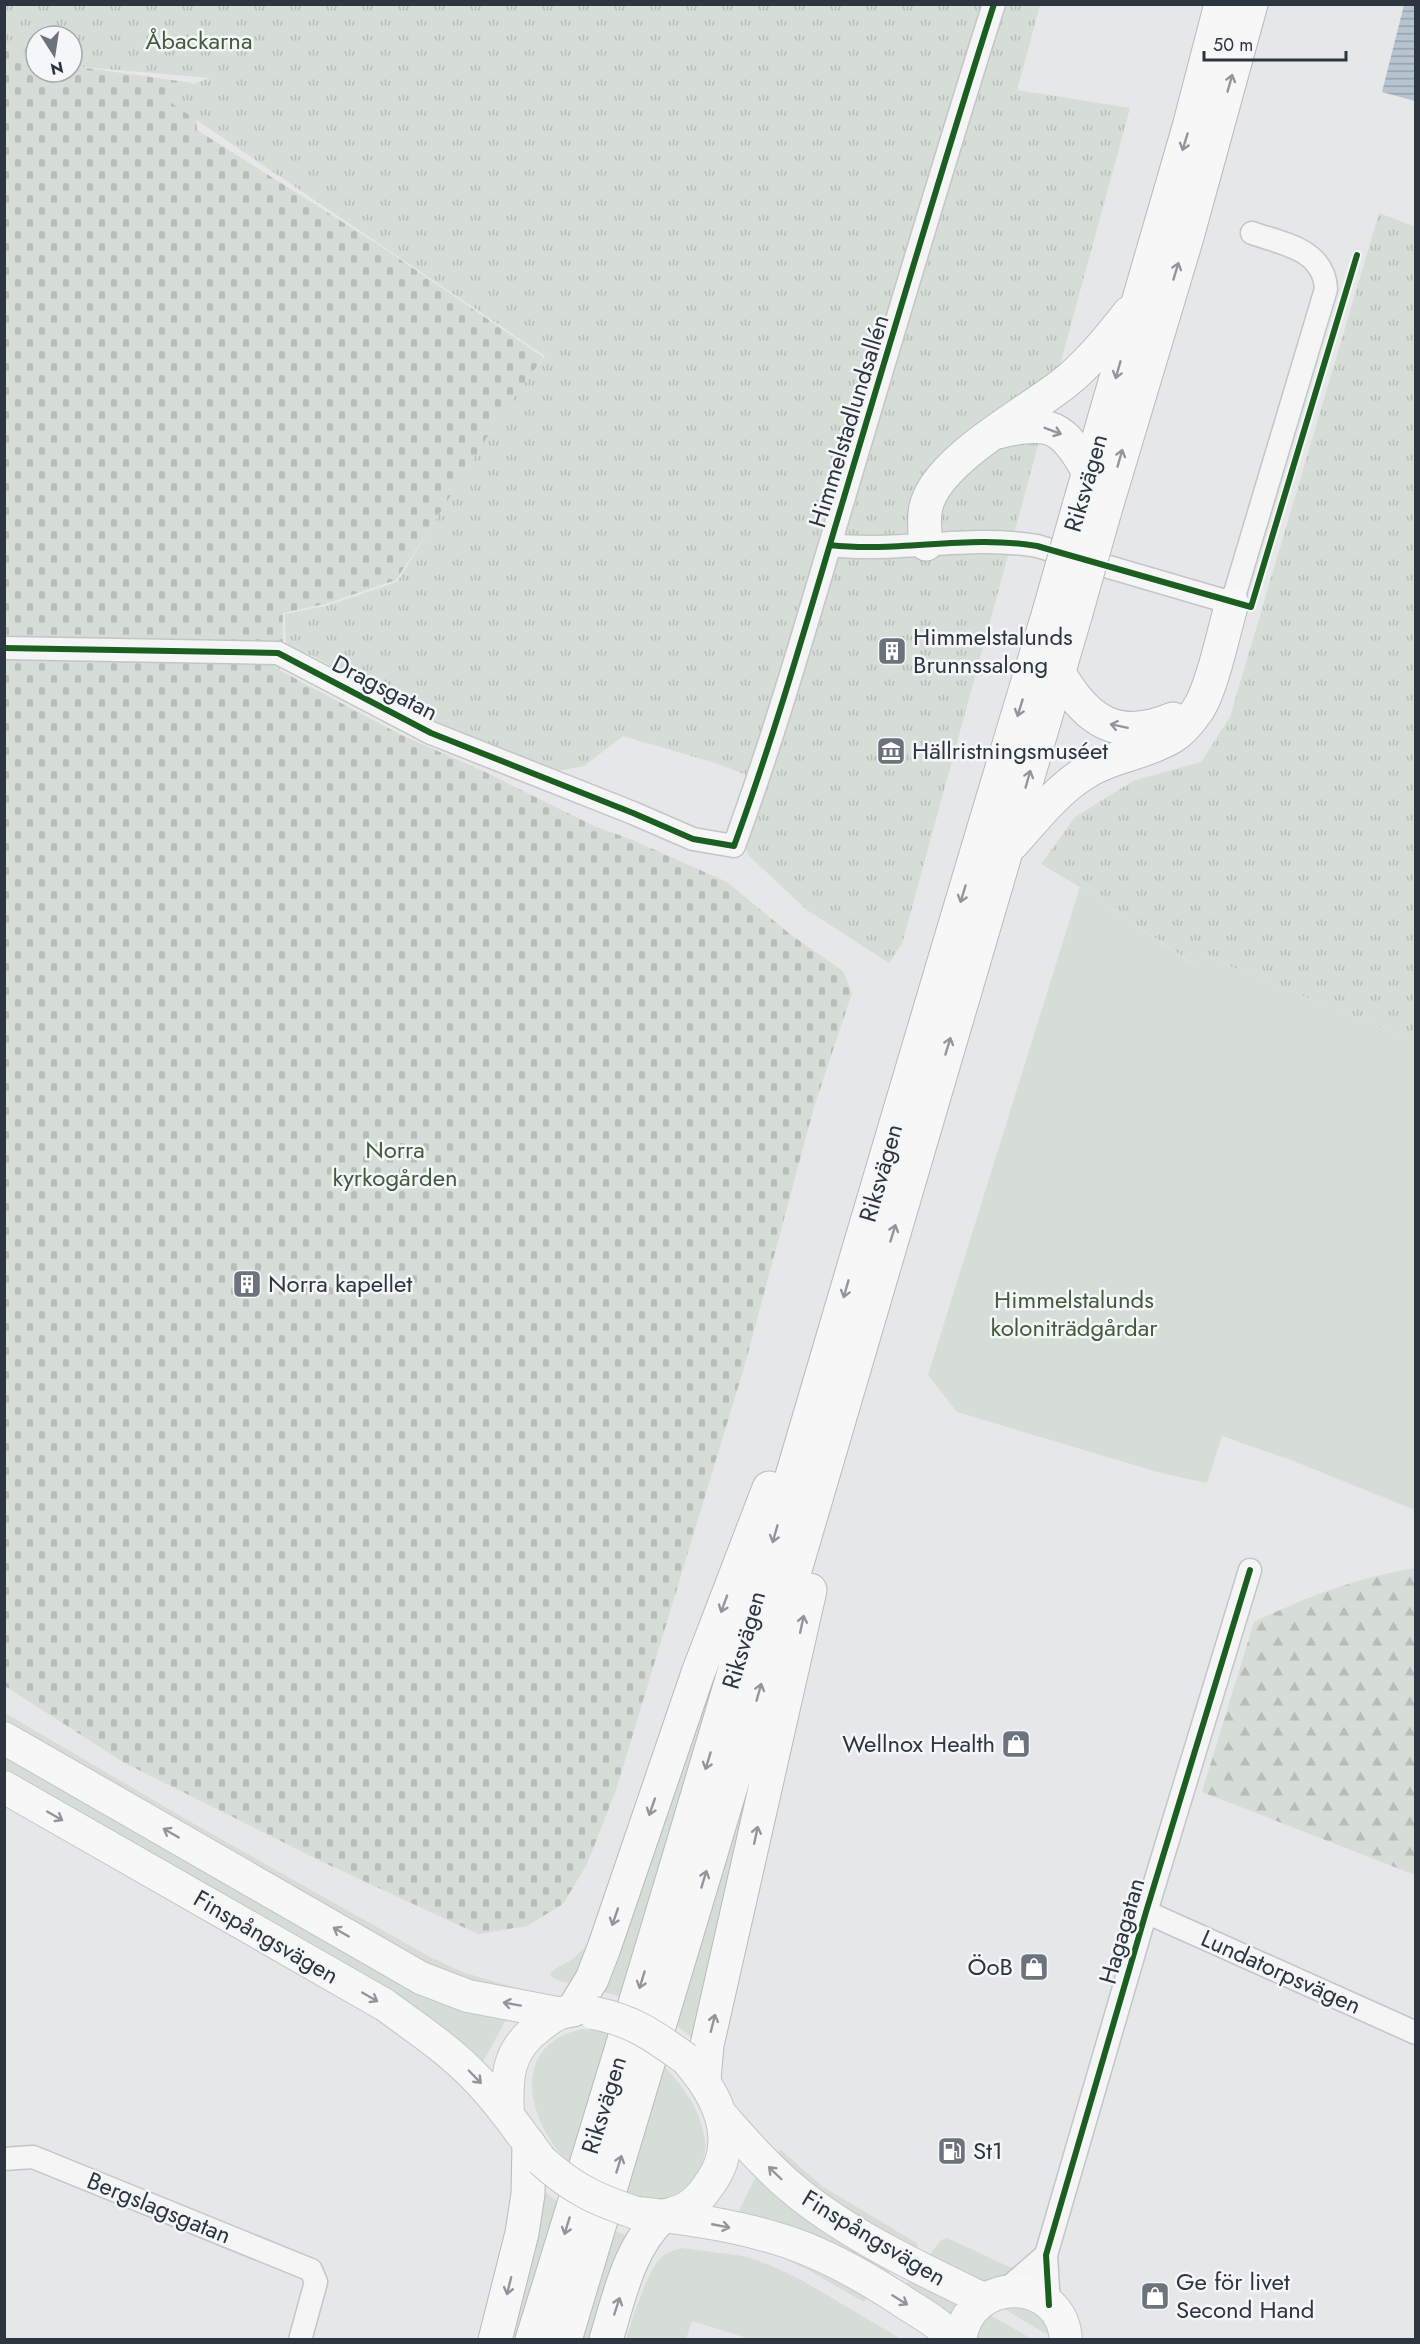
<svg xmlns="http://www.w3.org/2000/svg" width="1420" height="2344" font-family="Jost,sans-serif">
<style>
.green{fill:#d6dcd6}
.forest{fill:url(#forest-firs)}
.cemetery{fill:url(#cemetery-stones)}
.park{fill:url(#park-tufts)}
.water{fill:url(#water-rules)}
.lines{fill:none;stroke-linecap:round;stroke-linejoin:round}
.street-casing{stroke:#c3c5c7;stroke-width:25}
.secondary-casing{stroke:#c3c5c7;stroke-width:34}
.highway-casing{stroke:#b8babe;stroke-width:35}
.street{stroke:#f5f5f6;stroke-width:22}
.secondary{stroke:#f7f7f8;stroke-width:32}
.highway{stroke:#f7f7f8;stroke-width:33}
.secondary-bridge-casing{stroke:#c3c5c7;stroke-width:34;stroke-linecap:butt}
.highway-bridge-casing{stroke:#b8babe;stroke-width:35;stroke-linecap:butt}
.secondary-bridge{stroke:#f7f7f8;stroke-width:32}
.highway-bridge{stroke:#f7f7f8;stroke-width:33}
.cycleway-casing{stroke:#f4f6f8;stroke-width:10}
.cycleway{stroke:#1b5e20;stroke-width:6}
.oneway{stroke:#92969c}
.labels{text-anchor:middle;stroke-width:5;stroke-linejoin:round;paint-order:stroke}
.park-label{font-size:24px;fill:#435b3c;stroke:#f4f6f8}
.street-label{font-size:24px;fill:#2d3541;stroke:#f4f6f8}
.poi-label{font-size:24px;fill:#2d3541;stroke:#f4f6f8;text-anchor:start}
</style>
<defs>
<pattern id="forest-firs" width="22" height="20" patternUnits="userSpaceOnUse" patternTransform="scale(1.5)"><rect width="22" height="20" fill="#d6dcd6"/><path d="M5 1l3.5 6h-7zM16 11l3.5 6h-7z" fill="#b8bdb9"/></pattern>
<pattern id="cemetery-stones" width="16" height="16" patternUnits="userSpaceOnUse" patternTransform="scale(1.5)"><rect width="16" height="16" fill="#d6dcd6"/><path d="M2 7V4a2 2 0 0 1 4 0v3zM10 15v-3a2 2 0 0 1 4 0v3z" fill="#b8bdb9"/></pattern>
<pattern id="park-tufts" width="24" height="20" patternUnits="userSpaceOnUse" patternTransform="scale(1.5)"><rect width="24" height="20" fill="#d6dcd6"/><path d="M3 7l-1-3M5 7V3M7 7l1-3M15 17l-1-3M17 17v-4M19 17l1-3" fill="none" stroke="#b8bdb9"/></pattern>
<pattern id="water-rules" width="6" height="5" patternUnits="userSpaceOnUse" patternTransform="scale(1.5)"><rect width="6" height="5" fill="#b7c4d0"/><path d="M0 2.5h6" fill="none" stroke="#95a0aa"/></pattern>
</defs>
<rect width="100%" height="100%" fill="#e5e7e9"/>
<path class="green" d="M1080 887 1194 965 1200 954 1415 1041V1510L1291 1460 1222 1436 1207 1483 1161 1473 957 1412 928 1375Z
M760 1536 627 1999 601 1991Z
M812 1551 696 2041 674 2023Z
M5 1713 189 1821 430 1957 465 1973 520 1989V1994L483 1988 414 1958 5 1722Z
M5 1748 508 2016 480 2067 5 1773Z
M599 1930 575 1983C566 1982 556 1983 550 1974 555 1967 564 1965 571 1960 582 1952 591 1941 599 1930Z
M582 2029 598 2030 617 2035 577 2168C567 2160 557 2152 551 2141 522 2097 522 2042 582 2029Z
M662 2064C682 2085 698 2106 704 2135 711 2165 688 2195 658 2200 646 2202 634 2198 622 2194Z
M781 2150 822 2186 918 2244 916 2249C867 2221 815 2196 777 2153Z
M756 2176 901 2266 878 2278 734 2221Z
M540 2188 564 2207 522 2339 501 2340Z
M612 2230 634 2238 596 2339 577 2340Z
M947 2238 1016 2270C983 2294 960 2274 929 2256L941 2240Z
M757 2246 871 2290 864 2302 810 2271Z
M681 2248 743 2256 770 2265 803 2281 901 2339H750L692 2321 686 2339H626C633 2319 648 2263 667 2253 671 2251 677 2250 681 2248Z
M916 2275 964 2303 952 2324 898 2290Z
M1024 2306 1044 2318 1053 2338 1001 2307Z
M988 2314 1032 2339 975 2340 977 2331Z"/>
<path class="forest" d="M1415 1568V1875L1202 1792 1254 1622C1306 1597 1359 1577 1415 1568Z"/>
<path class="cemetery" d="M4 47 36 56V72H72V66L193 83 197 130 379 245 543 357 396 580 325 604 283 613C282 627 285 661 279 670L401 735 483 771 594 826 630 839 727 882 791 935 843 971 852 993 814 1107 745 1364 616 1790 587 1864 563 1904 527 1926 478 1934 329 1865 123 1762 5 1686Z"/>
<path class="park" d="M4 5H1040L1017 90 1130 108 902 944 889 963 807 910 748 855 744 838 760 780 712 762 623 736 584 766 552 772 433 722 313 656 286 647 285 614 326 606 397 582 497 421 545 356 161 96 210 78 72 66V36H36V56L5 47Z
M1379 213 1416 227 1415 1041 1200 954 1195 965 1080 887 1041 864 1075 817 1133 781 1201 762 1230 717Z"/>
<path class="water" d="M1404 5H1415V101L1382 92Z"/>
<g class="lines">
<g class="street-casing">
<path id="street" d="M830 545C899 553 968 534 1037 546L1232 603 1326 289C1324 249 1283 244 1252 233
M4 648 278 653 431 733 633 813 693 839 734 846C775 734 808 618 842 504 892 337 941 170 994 4
M1146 1912 1416 2033
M4 2159 33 2157 311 2270 316 2282 300 2340
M1001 2294 1046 2255
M1049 2305 1046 2255 1146 1912 1250 1570"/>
</g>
<g class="secondary-casing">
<path id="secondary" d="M4 1738 421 1978 468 1996 557 2013
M4 1787 385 2005C416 2028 448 2049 475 2077 500 2102 520 2132 541 2160
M508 2115C506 2077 507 2050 540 2026 550 2018 557 2013 569 2011
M721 2115C746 2143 770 2171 799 2194 853 2237 921 2269 983 2299
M638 2213C694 2219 754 2228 807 2249 836 2261 873 2282 899 2299 918 2312 939 2322 954 2340
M663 2216C671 2214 679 2212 686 2208 697 2202 704 2192 711 2182 741 2139 716 2093 686 2059
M960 2340C969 2274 1062 2276 1066 2340"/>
</g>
<g class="highway-casing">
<path id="highway" d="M998 432C1050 419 1064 426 1089 473
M1079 506 1189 127 1221 4
M1104 514 1187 237 1251 4
M926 544C925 532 923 519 926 507 936 460 1029 412 1067 381 1091 361 1110 337 1129 313
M1059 673C1087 722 1118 742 1173 719
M1012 844C1034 820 1055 792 1083 774 1110 756 1144 754 1172 737 1182 731 1190 721 1197 711 1212 690 1224 630 1232 603
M573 2010 592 1979 604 1948 698 1673 769 1488
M704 2080 707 2045 810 1590
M495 2340 522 2233 528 2194 529 2144
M532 2340C711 1765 874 1187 1049 612
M565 2340 756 1703 1076 613
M606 2340C619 2298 629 2246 663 2216"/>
</g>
<use href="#street" class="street"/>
<use href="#secondary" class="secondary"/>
<use href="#highway" class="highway"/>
<g class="secondary-bridge-casing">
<path id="secondary-bridge" d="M594 2013C634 2021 654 2036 686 2059
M541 2160C573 2189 595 2199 636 2213"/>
</g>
<g class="highway-bridge-casing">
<path id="highway-bridge" d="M1049 612 1079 506
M1076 613 1104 514"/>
</g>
<use href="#secondary-bridge" class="secondary-bridge"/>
<use href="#highway-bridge" class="highway-bridge"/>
<g class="cycleway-casing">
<path id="cycleway" d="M830 545C899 553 968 534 1037 546L1251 607 1357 255
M4 648 278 653 431 733 633 813 693 839 734 846C775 734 808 618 842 504 892 337 941 170 994 4
M1049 2305 1046 2255 1146 1912 1250 1570"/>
</g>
<use href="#cycleway" class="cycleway"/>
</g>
<defs><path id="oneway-shaft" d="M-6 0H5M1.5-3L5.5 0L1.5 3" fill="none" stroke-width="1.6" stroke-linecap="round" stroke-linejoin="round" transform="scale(1.5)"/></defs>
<g class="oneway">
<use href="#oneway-shaft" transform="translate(1230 83) rotate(-74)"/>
<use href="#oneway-shaft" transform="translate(1185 142) rotate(107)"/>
<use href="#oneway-shaft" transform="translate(1176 271) rotate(-73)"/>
<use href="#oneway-shaft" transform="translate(1118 370) rotate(106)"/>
<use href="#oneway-shaft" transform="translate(1053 431) rotate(21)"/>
<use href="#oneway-shaft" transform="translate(1120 458) rotate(-74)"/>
<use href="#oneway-shaft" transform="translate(1020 708) rotate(107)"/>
<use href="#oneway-shaft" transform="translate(1119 726) rotate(-168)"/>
<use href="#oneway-shaft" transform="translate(1028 779) rotate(-74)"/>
<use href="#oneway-shaft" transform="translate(963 894) rotate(107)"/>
<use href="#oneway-shaft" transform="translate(948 1046) rotate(-73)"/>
<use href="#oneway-shaft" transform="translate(893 1233) rotate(-73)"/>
<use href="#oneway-shaft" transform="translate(846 1289) rotate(106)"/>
<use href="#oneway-shaft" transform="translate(775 1534) rotate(106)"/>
<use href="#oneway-shaft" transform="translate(724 1604) rotate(110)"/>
<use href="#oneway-shaft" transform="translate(802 1624) rotate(-78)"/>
<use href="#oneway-shaft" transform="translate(759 1692) rotate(-74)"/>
<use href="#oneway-shaft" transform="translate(708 1761) rotate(107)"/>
<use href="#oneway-shaft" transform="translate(652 1807) rotate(109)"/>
<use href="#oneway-shaft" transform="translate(55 1816) rotate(30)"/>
<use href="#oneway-shaft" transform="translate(171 1833) rotate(-150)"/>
<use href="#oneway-shaft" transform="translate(756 1835) rotate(-78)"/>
<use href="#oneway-shaft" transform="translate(704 1879) rotate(-73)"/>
<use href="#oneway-shaft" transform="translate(615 1917) rotate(109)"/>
<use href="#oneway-shaft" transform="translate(341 1932) rotate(-150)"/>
<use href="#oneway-shaft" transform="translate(642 1980) rotate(107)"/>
<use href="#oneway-shaft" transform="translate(370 1997) rotate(30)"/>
<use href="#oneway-shaft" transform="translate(512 2004) rotate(-170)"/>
<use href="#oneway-shaft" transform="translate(713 2023) rotate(-76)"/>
<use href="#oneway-shaft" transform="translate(475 2077) rotate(46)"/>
<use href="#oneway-shaft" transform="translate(619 2164) rotate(-73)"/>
<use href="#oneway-shaft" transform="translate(775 2173) rotate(-136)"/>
<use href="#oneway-shaft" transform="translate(567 2226) rotate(107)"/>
<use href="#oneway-shaft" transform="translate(721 2226) rotate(11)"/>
<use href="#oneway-shaft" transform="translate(509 2286) rotate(104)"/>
<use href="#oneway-shaft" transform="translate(900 2300) rotate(32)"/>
<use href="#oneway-shaft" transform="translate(617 2306) rotate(-72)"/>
</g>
<defs>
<g id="building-square" transform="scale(1.5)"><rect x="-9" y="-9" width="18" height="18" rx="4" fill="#6d737c" stroke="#f4f6f8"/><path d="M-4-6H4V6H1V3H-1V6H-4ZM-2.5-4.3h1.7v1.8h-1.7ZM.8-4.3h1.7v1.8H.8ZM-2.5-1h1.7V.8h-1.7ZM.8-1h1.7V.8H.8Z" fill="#fff"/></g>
<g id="museum-square" transform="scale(1.5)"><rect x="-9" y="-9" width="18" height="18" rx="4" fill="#6d737c" stroke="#f4f6f8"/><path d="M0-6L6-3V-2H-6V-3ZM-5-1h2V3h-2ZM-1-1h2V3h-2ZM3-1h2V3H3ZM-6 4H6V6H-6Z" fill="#fff"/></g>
<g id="shop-square" transform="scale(1.5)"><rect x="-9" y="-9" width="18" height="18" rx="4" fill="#6d737c" stroke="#f4f6f8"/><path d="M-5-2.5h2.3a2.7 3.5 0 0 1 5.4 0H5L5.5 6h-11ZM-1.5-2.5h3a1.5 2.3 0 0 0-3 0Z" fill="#fff"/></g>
<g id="fuel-square" transform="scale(1.5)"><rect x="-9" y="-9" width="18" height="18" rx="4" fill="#6d737c" stroke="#f4f6f8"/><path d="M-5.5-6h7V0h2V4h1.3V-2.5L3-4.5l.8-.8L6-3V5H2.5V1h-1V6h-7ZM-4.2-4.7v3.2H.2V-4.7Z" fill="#fff"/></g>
</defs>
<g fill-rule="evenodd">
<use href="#building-square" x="892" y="651"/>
<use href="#museum-square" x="891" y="751"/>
<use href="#building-square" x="247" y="1284"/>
<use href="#shop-square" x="1016" y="1744"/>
<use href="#shop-square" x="1034" y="1967"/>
<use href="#fuel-square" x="952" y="2151"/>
<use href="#shop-square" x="1155" y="2296"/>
</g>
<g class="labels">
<g class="park-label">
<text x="199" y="49">Åbackarna</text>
<text x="395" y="1158">Norra<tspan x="395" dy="28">kyrkogården</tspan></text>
<text x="1074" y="1308">Himmelstalunds<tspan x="1074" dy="28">koloniträdgårdar</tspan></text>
</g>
<g class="street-label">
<text transform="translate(849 421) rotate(-73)" y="8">Himmelstadlundsallén</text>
<text transform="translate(1086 483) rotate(-74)" y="8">Riksvägen</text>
<text transform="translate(385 688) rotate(27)" y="8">Dragsgatan</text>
<text transform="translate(881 1173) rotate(-74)" y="8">Riksvägen</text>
<text transform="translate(744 1640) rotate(-74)" y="8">Riksvägen</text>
<text transform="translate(1122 1931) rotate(-74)" y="8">Hagagatan</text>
<text transform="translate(266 1937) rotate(30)" y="8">Finspångsvägen</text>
<text transform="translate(1281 1972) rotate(24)" y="8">Lundatorpsvägen</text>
<text transform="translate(604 2105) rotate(-73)" y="8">Riksvägen</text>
<text transform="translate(159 2208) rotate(22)" y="8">Bergslagsgatan</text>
<text transform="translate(874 2238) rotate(31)" y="8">Finspångsvägen</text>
</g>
<g class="poi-label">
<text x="913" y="645">Himmelstalunds<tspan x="913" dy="28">Brunnssalong</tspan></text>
<text x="912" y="759">Hällristningsmuséet</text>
<text x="268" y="1292">Norra kapellet</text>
<text x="995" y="1752" text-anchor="end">Wellnox Health</text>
<text x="1013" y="1975" text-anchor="end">ÖoB</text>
<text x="973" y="2159">St1</text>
<text x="1176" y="2290">Ge för livet<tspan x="1176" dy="28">Second Hand</tspan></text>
</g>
</g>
<rect width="1420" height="2344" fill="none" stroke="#2d3541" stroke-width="12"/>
<g transform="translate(54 54) rotate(168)"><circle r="28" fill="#f4f6f8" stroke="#a4a9af" stroke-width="1.5"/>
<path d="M0-4.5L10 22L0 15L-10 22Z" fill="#6d737c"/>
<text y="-9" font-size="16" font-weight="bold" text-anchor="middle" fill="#2d3541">N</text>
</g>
<path d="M1204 51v9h142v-9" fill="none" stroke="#2d3541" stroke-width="3"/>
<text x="1213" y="51" font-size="18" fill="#2d3541" stroke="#f4f6f8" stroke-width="4.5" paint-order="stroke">50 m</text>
</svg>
